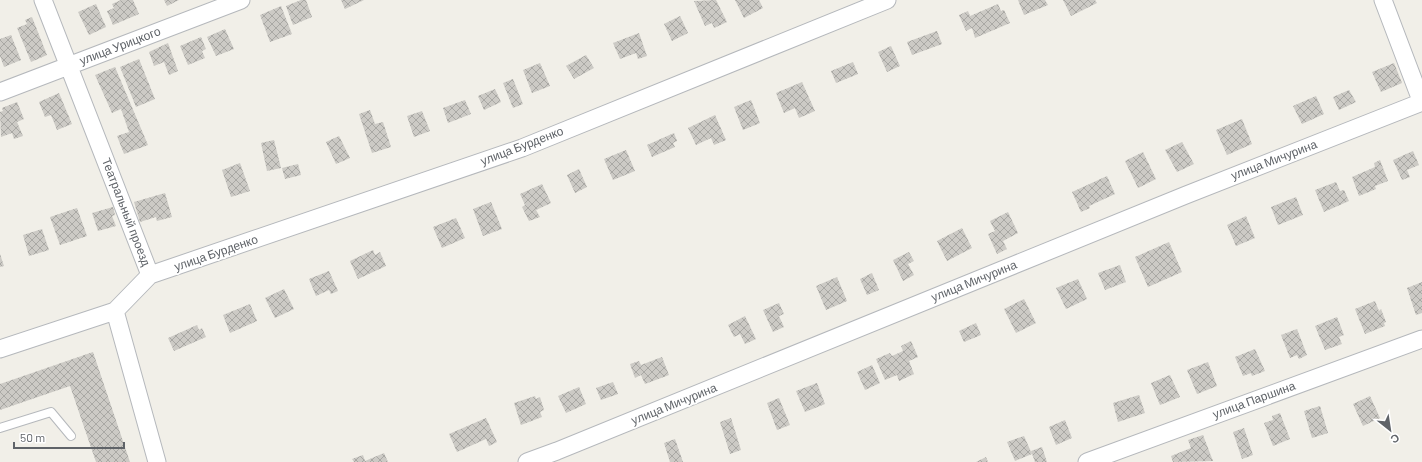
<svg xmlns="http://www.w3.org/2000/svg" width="1422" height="462" font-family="Barlow,sans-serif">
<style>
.building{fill:url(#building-cross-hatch)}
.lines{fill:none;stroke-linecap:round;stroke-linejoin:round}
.service-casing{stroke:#b5b8bc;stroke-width:10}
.minor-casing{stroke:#b5b8bc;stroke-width:19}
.service{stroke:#fff;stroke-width:8}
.minor{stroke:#fff;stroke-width:17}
.labels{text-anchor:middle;stroke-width:3.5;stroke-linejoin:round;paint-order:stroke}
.street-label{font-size:12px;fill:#5f6368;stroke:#fff}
</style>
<defs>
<pattern id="building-cross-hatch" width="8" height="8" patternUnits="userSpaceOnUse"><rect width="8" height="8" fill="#cccac5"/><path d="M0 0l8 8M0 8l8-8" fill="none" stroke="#a9a8a4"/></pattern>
</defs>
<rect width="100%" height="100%" fill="#f1efe8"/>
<path class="building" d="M121 0H133L139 14 113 25 107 11 114 8 112 4Z
M164 0H179L167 6Z
M301 0H306L312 17 293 25 286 6Z
M341 0H364L345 9Z
M716 0 727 22 714 28 712 23 705 26 694 1Z
M735 0H759L763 8 744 18Z
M1018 0H1045L1048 5 1024 15Z
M1063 0H1095L1097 3 1071 16Z
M96 4 106 27 89 35 78 12Z
M998 4 1001 11 1004 10 1010 23 975 38 972 28 966 31 959 15 968 11 970 16Z
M281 6 292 34 270 42 260 15Z
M680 16 688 33 672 41 664 24Z
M32 17 47 55 31 62 17 28 27 24 25 20Z
M225 29 234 49 216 56 207 37Z
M937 31 942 44 912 55 907 42Z
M639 33 647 56 638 59 636 53 620 59 613 43Z
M11 35 21 60 4 67 0 56V39Z
M201 37 206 49 202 51 205 58 188 65 180 46Z
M168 43 178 71 169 75 164 62 154 66 149 52Z
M891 46 900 66 887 72 878 52Z
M586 55 594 68 574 79 566 66Z
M139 59 155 99 136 107 120 67Z
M853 62 858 74 836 83 831 71Z
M540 63 550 86 532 93 523 70Z
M1394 63 1402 83 1381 92 1372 72Z
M115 67 148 145 124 154 117 136 129 132 121 109 112 113 95 75Z
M513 79 523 104 513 108 503 83Z
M802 82 815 111 799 118 795 108 784 113 776 93Z
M495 89 501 102 484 110 478 96Z
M1349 90 1356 102 1339 110 1333 97Z
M59 93 72 124 57 130 51 115 45 117 39 102Z
M1316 96 1324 114 1302 124 1293 106Z
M465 100 471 114 448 123 443 108Z
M751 100 760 123 743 130 734 107Z
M17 102 24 119 17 122 23 136 14 139 12 133 1 137 0 112 3 111 2 108Z
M370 110 375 124 383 122 391 147 372 153 359 114Z
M422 111 430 131 414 137 407 116Z
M715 115 726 140 714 145 711 138 696 145 688 128Z
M1242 119 1252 144 1227 155 1216 130Z
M674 133 677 141 673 143 675 147 652 157 647 145Z
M339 136 350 158 336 164 326 142Z
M274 140 281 168 267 171 261 143Z
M1182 142 1194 164 1177 172 1165 150Z
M626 150 635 171 613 180 604 159Z
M1413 151 1419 165 1407 170 1410 177 1402 180 1393 160Z
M1143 152 1156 179 1138 188 1125 161Z
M1380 160 1388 181 1375 186 1376 189 1359 196 1352 177 1375 167 1374 163Z
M240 163 250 191 231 197 222 170Z
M298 164 301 175 285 179 282 168Z
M579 169 587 187 575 193 567 175Z
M1107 176 1115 194 1089 206 1090 208 1081 212 1072 192Z
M1336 182 1340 191 1344 190 1349 201 1324 212 1315 190Z
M542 184 551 203 536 210 540 217 529 221 522 207 525 205 520 194Z
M165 193 172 217 157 221 156 217 140 222 134 202Z
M1296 197 1303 215 1278 225 1271 207Z
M491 202 502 229 483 236 473 209Z
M113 207 115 215 112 216 116 226 98 231 92 213Z
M77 208 87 236 60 245 50 217Z
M1008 212 1018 233 1003 241 1007 249 997 254 988 234 995 231 990 221Z
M1246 216 1255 238 1236 246 1227 225Z
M456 218 465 238 442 248 433 227Z
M962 228 972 248 947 261 937 241Z
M42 229 49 250 29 256 23 235Z
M1169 242 1182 272 1148 287 1135 257Z
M373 250 375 255 380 252 386 266 358 279 350 261Z
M909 252 914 261 908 264 914 275 903 281 893 260Z
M0 254 4 266 0 267Z
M1120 265 1126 282 1105 290 1098 273Z
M329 271 338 291 331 294 329 290 316 296 309 279Z
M872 273 879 290 867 295 860 279Z
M837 277 847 301 826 310 816 286Z
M1078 279 1087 299 1066 309 1056 288Z
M1422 282V313L1416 315 1407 288Z
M284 289 294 309 275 318 265 298Z
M1024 299 1036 323 1016 333 1004 309Z
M1375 301 1379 311 1381 309 1386 322 1384 323 1385 326 1365 334 1355 309Z
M779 303 784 314 779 316 784 327 773 332 763 310Z
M250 304 257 321 230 333 223 315Z
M745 316 756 339 745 344 740 334 734 337 728 325Z
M1337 317 1344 335 1339 337 1342 344 1325 350 1315 326Z
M976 323 981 335 964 342 959 331Z
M197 325 199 330 202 328 206 337 174 351 168 338Z
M1297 329 1307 355 1299 359 1297 355 1290 358 1281 335Z
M911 341 918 357 909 361 914 374 899 381 897 375 885 380 876 359 890 353 892 356 903 351 901 346Z
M1255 349 1265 371 1252 376 1251 373 1243 376 1235 357Z
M93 352 130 462H96L70 386 0 410V384Z
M662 357 669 375 645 384 641 375 635 378 630 364 639 361 641 365Z
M1208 362 1217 386 1197 394 1187 370Z
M872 365 880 383 865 390 857 372Z
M1170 375 1180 397 1160 405 1151 383Z
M613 382 618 394 601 400 596 388Z
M817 383 825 404 805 412 796 391Z
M579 387 586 404 566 413 558 396Z
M1139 395 1145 413 1118 422 1113 403Z
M535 396 536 399 540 397 544 410 540 412 542 417 521 425 514 403Z
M1370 396 1380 418 1363 426 1353 404Z
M779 398 790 425 777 430 767 403Z
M1320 406 1328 433 1312 438 1304 411Z
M1280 413 1290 439 1273 446 1264 423 1273 420 1272 416Z
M486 418 497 442 489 446 486 439 457 452 449 434Z
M731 418 741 450 730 454 720 422Z
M1065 420 1072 438 1056 445 1049 427Z
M1244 428 1253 455 1242 459 1233 432Z
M1203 435 1213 461 1173 462 1171 456 1191 448 1188 440Z
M1024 436 1032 454 1015 461 1007 442Z
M675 439 683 462H670L664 443Z
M1042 447 1047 462H1035L1031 451Z
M384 453 388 462H354L352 459 363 455 365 461Z
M986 457 988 462H976Z"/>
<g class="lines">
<g class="service-casing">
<path id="service" d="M0 428 51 412 71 436"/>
</g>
<g class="minor-casing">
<path id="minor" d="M1383 0 1422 103
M0 92 241 0
M150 275 522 148 887 0
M115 311 157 462
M0 349 115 311 150 275 43 0
M527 462 557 451 1186 195 1422 102
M1087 462 1422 339"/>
</g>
<use href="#service" class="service"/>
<use href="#minor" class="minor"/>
</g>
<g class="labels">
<g class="street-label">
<text transform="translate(120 46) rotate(-21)" y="4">улица Урицкого</text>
<text transform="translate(522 146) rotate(-21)" y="4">улица Бурденко</text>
<text transform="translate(1274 160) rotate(-21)" y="4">улица Мичурина</text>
<text transform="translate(126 212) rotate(69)" y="4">Театральный проезд</text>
<text transform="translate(216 253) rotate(-19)" y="4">улица Бурденко</text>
<text transform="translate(974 281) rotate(-22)" y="4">улица Мичурина</text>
<text transform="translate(1254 400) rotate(-20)" y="4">улица Паршина</text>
<text transform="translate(674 404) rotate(-22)" y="4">улица Мичурина</text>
</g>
</g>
<g transform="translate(1390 430) rotate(150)" stroke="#ffffff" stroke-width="3" paint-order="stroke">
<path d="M0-3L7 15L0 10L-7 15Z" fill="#5f6368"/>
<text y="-6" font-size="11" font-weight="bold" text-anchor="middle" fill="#5f6368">С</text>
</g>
<path d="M14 442v6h110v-6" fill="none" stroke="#5f6368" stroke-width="2"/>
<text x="20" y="442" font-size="12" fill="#5f6368" stroke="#ffffff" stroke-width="3" paint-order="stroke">50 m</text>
</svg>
